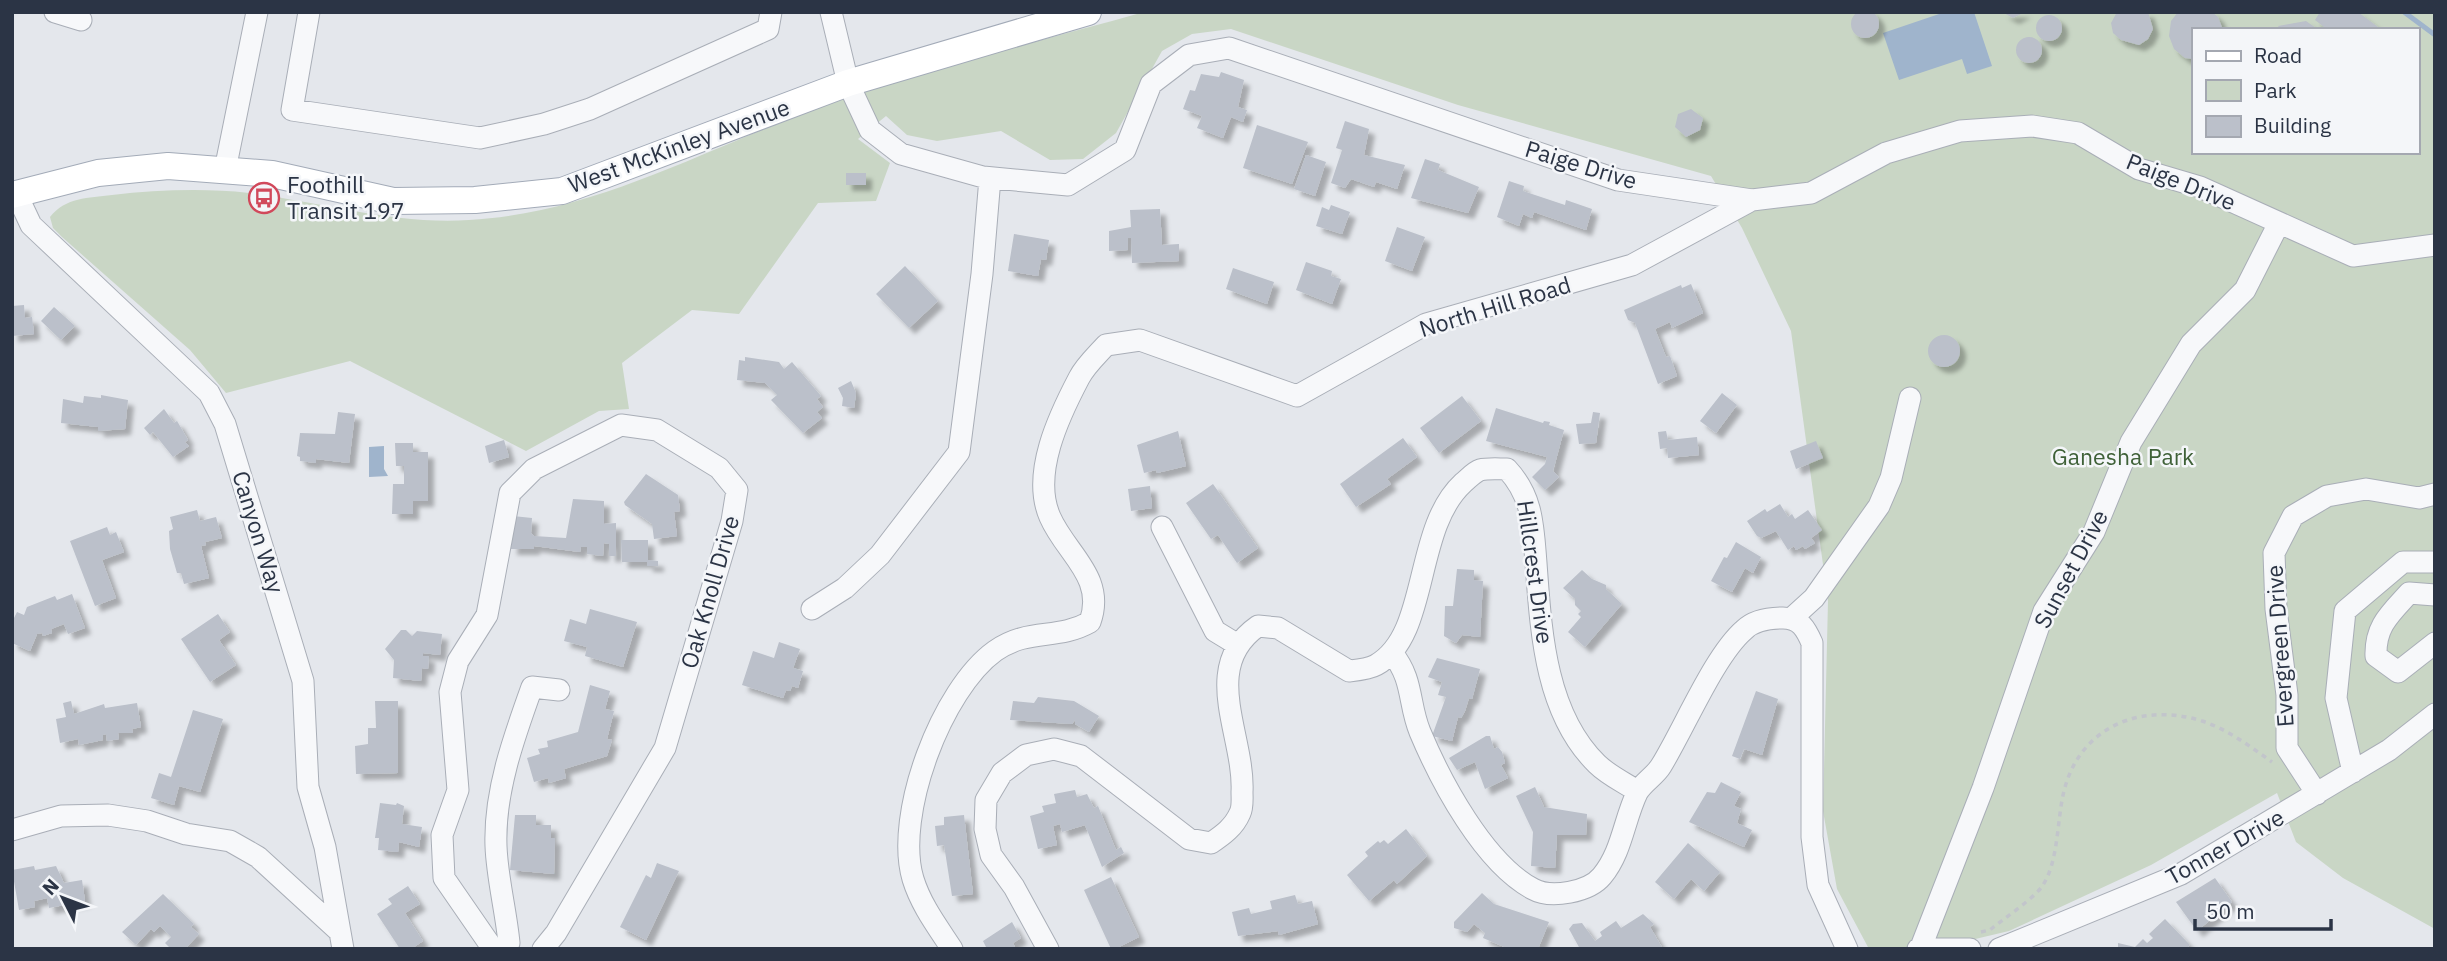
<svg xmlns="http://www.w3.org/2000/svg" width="2447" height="961" font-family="'IBM Plex Sans',sans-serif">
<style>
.green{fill:#c9d6c5;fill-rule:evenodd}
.water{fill:#9fb4cc}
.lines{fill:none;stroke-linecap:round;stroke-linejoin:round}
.stream{stroke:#9fb4cc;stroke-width:5}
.building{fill:#bbc0ca;filter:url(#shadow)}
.minor-casing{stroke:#a9aeb7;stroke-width:23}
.major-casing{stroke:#a3abb8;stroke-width:28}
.path{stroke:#c2c5cb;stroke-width:3.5;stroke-dasharray:5 5;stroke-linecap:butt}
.minor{stroke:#f7f8fa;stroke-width:21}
.major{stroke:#fff;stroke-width:26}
.labels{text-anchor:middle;stroke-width:5;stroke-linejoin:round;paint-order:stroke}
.street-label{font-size:23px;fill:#2b3445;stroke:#f4f6f9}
.poi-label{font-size:23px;fill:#2b3445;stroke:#f4f6f9;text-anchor:start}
.park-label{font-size:23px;fill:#3f6138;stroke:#f4f6f9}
</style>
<defs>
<filter id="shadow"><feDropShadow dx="6" dy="6" stdDeviation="2" flood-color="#0004"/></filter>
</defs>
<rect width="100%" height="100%" fill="#e4e7ec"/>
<path class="green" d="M1144 12H2435V929L2343 878 2296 842 2277 793 2151 865 2009 931 1933 949H1869L1837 889 1823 811 1828 601 1791 331 1742 228 1711 176 1458 105 1231 29 1192 34 1162 51 1116 133 1083 159 1050 160 1001 131 937 141 907 135 886 116 858 139 890 163 876 201 818 203 739 314 692 310 622 363 629 409 599 411 526 451 350 361 226 393 190 350 62 237 53 228 50 217C66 197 88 198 112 195 157 190 204 188 249 193 322 202 395 225 469 220 600 213 715 143 837 101 937 66 1041 41 1144 12ZM2193 30H2417V152H2193Z"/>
<path class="water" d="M1945 12H1974L1992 66 1967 74 1962 59 1899 80 1883 33Z
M384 446V469L388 476 369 477V447Z"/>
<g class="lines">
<path class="stream" d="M2404 12 2435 35"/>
</g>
<path class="building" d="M1851 24a14 14 0 1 1 28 0a14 14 0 1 1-28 0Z
M2002 12H2025L2013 18Z
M2117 12H2148L2153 29 2148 39 2139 45 2121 40 2113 33 2111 23Z
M2178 12H2212L2218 17 2223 30H2193V59L2185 58 2174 49 2169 36 2171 21Z
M2320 12H2358L2382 30H2328L2315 20Z
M2036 28a13 13 0 1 1 26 0a13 13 0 1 1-26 0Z
M2306 21 2319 30H2281L2278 26Z
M2016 50a13 13 0 1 1 26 0a13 13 0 1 1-26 0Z
M1221 72 1244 80 1238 107 1247 110 1243 122 1231 117 1223 138 1197 128 1202 116 1183 109 1190 90 1195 91 1201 74 1219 77Z
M1691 109 1703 118 1700 130 1686 137 1675 127 1678 114Z
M1345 121 1369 129 1364 155 1405 165 1397 189 1376 182 1374 187 1351 179 1345 188 1331 183 1342 150 1336 148Z
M1257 125 1308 142 1292 184 1243 168Z
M1306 155 1326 162 1315 196 1294 189Z
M1425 159 1440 164 1438 170 1479 187 1468 213 1411 198Z
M846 173H866V185H846Z
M1509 181 1524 186 1523 191 1565 205 1566 200 1592 209 1586 230 1534 212 1532 218 1523 214 1519 226 1497 217Z
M1331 205 1350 212 1342 234 1316 226 1322 207 1329 210Z
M1160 209 1162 245 1179 244V261L1132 263 1131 238H1128V250L1109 251V231L1131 227 1130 210Z
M1397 227 1425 237 1412 271 1385 261Z
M1014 234 1049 240 1046 260 1041 259 1038 276 1008 271Z
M1306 262 1332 271 1331 276 1341 279 1332 304 1296 290Z
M905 266 938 301 909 328 876 294Z
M1233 268 1274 282 1267 304 1226 289Z
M1691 284 1703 313 1672 328 1670 322 1655 329 1666 357 1670 356 1677 376 1658 384 1635 323 1628 320 1624 310 1681 285 1682 288Z
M24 305 25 318 32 317 34 334 12 336V306Z
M54 307 75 326 61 340 41 321Z
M1928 351a16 16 0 1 1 32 0a16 16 0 1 1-32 0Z
M745 357 779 362 784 369 792 362 821 396 817 399 823 407 817 412 822 418 803 433 771 400 777 395 765 383 737 380 739 360 745 361Z
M851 381 856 393 854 408 842 406 843 398 838 388Z
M1722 393 1737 405 1716 433 1700 421Z
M101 395 128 400 125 429 98 431V427L61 423 63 399 83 403 84 396 101 398Z
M1462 396 1481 421 1439 453 1420 428Z
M1496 408 1543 423 1544 421 1550 422 1549 425 1564 430 1553 471 1559 477 1545 490 1532 477 1545 464 1547 457 1486 441Z
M164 409 174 423 177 421 188 440 185 442 189 446 173 457 153 432 150 435 144 428Z
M338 412 355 414 349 463 316 459V463L300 461V457L297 456 300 433 335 434Z
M1593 412 1600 413 1596 443 1579 444 1576 424 1591 423Z
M1178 431 1186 466 1157 473 1156 470 1144 473 1137 445Z
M1666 431 1668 440 1697 437 1699 455 1668 458 1667 448 1660 449 1658 432Z
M1403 438 1417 457 1387 479 1391 484 1356 507 1340 484Z
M504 440 509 457 489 463 485 446Z
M1816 441 1823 458 1796 469 1790 451Z
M395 443H413V452H428V501H413V514H392L393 484H404V466H396Z
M646 474 678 495 680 511 674 512 677 536 654 539 652 524 625 505 624 502Z
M1213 484 1258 548 1237 563 1218 535 1211 539 1186 503Z
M1150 486 1152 508 1131 511 1128 489Z
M573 499 604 501V524L616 523V556H609V544L604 543 603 556 587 554V547H581L580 552 534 546V549H511L513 516 532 518 531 533 534 536 566 538Z
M1780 504 1788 517 1792 514 1795 519 1808 510 1822 530 1811 538 1815 543 1805 549 1803 546 1796 550 1794 546 1788 550 1776 531 1761 538 1757 536 1747 521 1765 509 1767 512Z
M197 510 200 521 216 517 222 538 205 542 206 545 201 546 209 578 184 584 181 573H177L170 549 169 531 173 529 170 517Z
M107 527 110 535 116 532 124 552 102 560 116 598 95 606 70 541Z
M621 540H648V560L658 561V566H647V562H622Z
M1736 542 1761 557 1753 573 1745 568 1732 592 1711 581 1724 557 1727 558Z
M1457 569 1474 570V580L1483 581 1480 637 1462 635 1456 643 1444 636 1445 606H1453Z
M1582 570 1592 579 1606 585V589L1622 604 1585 647 1568 632 1581 617 1578 614 1581 611 1575 605V599L1563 588Z
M72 594 85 628 68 634 64 624 51 629 52 633 43 636 42 633 37 634 30 651 12 643V622L17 612 24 615 27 607 55 596 57 600Z
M590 609 637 622 623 667 585 656 587 647 564 641 570 619 586 624Z
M218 614 230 632 219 640 236 665 210 682 181 639Z
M401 630H406L412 636 417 631 442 634 440 655 423 653V656H429L428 669 422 668 421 681 393 678 394 660 385 649Z
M779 642 800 649 793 668 803 671 798 688 792 686 790 691 786 690 783 698 742 685 753 651 774 658Z
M1437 658 1480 669 1472 699 1469 698 1465 711 1461 718 1458 717 1452 741 1432 736 1446 697 1438 695 1442 682 1428 677Z
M590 685 610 691 605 709 614 711 607 739 612 740 607 756 564 769 566 778 549 783 548 778 534 782 527 758 540 754 538 749 548 747 547 741 578 732Z
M1756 691 1778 699 1762 755 1744 749 1740 759 1732 756Z
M1038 697 1074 701 1099 716 1089 732 1075 724V720L1072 724 1010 720 1013 701 1034 703Z
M71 701 74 714 104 704 105 708 137 703 141 727 132 729 133 733H118L119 739 107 741 106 734 103 735V740L79 745 78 739 60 743 56 719 66 717 63 703Z
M375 701H398V773L356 774 355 746 368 744V728H376Z
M193 710 223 719 200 792 179 786 174 805 151 798 159 773 171 777Z
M1486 736H1490L1494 749 1498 747 1502 752 1505 763 1501 765 1508 778 1485 789 1475 762 1457 770 1449 758Z
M1721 782 1741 792 1734 806 1741 809 1737 823 1752 830 1744 847 1689 822 1707 792 1715 793Z
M1535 787 1544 807 1587 814 1586 835H1557L1555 868 1531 866 1533 832 1516 796Z
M1075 790 1077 797 1087 794 1094 808 1098 806 1116 850 1121 847 1124 853 1102 867 1085 825 1062 832 1060 824 1053 826 1057 845 1038 849 1030 816 1044 812 1042 806 1056 803 1054 794Z
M380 803 396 805 397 803 404 806 402 824 422 827 419 847 399 842 398 852 378 850 379 838H375Z
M515 815H536V825H551V838H555L554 874 510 870Z
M964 815 973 894 952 896 944 845 937 846 935 826 944 825V817Z
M1406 829 1427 856 1397 884 1394 880 1369 901 1347 875 1368 856 1365 852 1378 841 1380 843 1384 840 1388 844Z
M1688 843 1720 872 1704 891 1691 879 1674 899 1655 882Z
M657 863 679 871 646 940 620 927 646 875 651 878Z
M34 866 35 870 56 866 64 883 82 880 85 901 49 908 47 898 34 901 35 907 19 910 12 870Z
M1111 877 1139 937 1115 949H1111L1084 890Z
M2215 878 2232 902 2197 931 2176 902Z
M408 886 420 904 405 913 423 941 411 949H400L377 914 392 904 388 899Z
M1482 893 1494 904 1549 922 1538 949H1509L1483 938 1485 933 1474 924 1467 932 1454 928V922Z
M163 894 194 924 191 927 199 934 185 949H171L165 943 171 937 160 926 154 932 151 929 136 945 122 932Z
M1295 895 1298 904 1312 901 1318 924 1279 935 1278 931 1238 936 1232 912 1249 908 1251 914 1272 909 1270 901Z
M1643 914 1654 924 1650 927 1663 949H1580L1569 929 1573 924 1582 923 1595 941 1602 936 1600 932 1616 921 1621 928Z
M2165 919 2190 945 2186 949H2118V943L2135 947 2143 939 2147 943 2153 938 2149 934Z
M1012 922 1021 938 1013 943 1016 949H987L983 941Z"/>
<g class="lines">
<g class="minor-casing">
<path id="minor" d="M55 12 81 20
M309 12 292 110 480 138 544 124 590 109 768 29 771 12
M831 12 848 83 870 130 901 154 983 177 1068 185 1125 150 1151 84 1189 55 1229 48 1618 180 1752 200 1811 193 1886 153 1960 131 2032 126 2078 133 2139 169 2200 187 2353 256 2435 245
M225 170 257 12
M16 193 31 225 209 393 225 424 303 681 308 787 325 847 343 949
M1162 527 1215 631 1238 645
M2435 595 2409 593C2390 614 2375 626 2376 656L2398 672 2435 643
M812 609 845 588 880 555 959 452 982 274 990 178
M1792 618 1814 598 1879 506 1891 478 1910 398
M1392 653C1414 680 1408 703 1420 732 1441 782 1484 863 1533 889 1551 899 1589 892 1602 876 1622 852 1624 820 1637 793 1642 783 1655 776 1661 766 1684 729 1714 656 1744 630 1754 620 1769 618 1783 618 1800 618 1806 629 1812 643V837L1818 885 1847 949
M2353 772 2336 698 2345 611 2403 562H2435
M2317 794 2287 748V695L2276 609 2274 553 2293 516 2327 496 2366 489 2419 498 2435 494
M12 830 61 816 108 815 147 821 186 834 230 841 258 857 340 932
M1921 947 1983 788 2044 611 2094 532 2131 442 2191 344 2245 290 2279 223
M493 949 444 878 442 835 458 790 450 692 458 661 487 615 510 493 534 469 621 425 657 430 719 468 737 490 732 521 665 748 556 933 543 949
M506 949 509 943C506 911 497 877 496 846 494 792 514 737 532 687L559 690
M952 949C937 926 921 905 913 879 894 815 942 689 995 651 1030 627 1056 641 1090 622 1106 577 1066 554 1050 517 1031 474 1059 416 1079 378 1085 366 1097 355 1106 345L1140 340 1297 396 1426 324 1632 265 1752 200
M1048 949 1014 887 991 855 985 829 986 800 1002 773 1026 755 1054 749 1081 756 1189 839 1211 843C1223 835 1234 827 1240 813 1243 807 1242 798 1242 792 1245 736 1199 667 1258 626L1278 628 1349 671C1358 670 1369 669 1376 665 1430 635 1413 529 1463 483 1468 479 1474 472 1480 470 1488 468 1498 469 1507 469 1533 497 1533 526 1536 563 1541 631 1545 713 1597 764 1608 775 1625 783 1637 791
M1918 949H1970
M1999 949 2181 874 2389 750 2435 714"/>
</g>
<g class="major-casing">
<path id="major" d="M12 195 98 173 168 166 272 174 393 201 475 200 562 191 848 83 1088 12"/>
</g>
<path class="path" d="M1981 932 1990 930C2004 918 2034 899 2043 885 2059 860 2057 818 2064 791 2080 726 2142 702 2202 721 2227 729 2251 747 2272 762"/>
<use href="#minor" class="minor"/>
<use href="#major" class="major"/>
</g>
<defs>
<g id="bus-ring" transform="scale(1.575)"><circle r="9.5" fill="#f4f6f9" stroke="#d1495b" stroke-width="1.5"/><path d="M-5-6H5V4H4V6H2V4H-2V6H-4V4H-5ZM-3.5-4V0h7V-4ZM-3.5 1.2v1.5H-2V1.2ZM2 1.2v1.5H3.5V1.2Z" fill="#d1495b"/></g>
</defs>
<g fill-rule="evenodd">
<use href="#bus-ring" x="264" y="198"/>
</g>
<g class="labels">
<g class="street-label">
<text transform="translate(679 146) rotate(-20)" y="8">West McKinley Avenue</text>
<text transform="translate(1581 165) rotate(17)" y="8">Paige Drive</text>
<text transform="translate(2181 182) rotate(22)" y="8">Paige Drive</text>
<text transform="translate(1495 307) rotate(-17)" y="8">North Hill Road</text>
<text transform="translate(258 532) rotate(73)" y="8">Canyon Way</text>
<text transform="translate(2071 569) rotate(-62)" y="8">Sunset Drive</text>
<text transform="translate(1535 572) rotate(82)" y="8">Hillcrest Drive</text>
<text transform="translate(710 592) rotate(-74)" y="8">Oak Knoll Drive</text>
<text transform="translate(2280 646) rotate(-94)" y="8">Evergreen Drive</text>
<text transform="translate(2225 847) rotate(-29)" y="8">Tonner Drive</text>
</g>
<g class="poi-label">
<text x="287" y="193">Foothill<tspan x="287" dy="26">Transit 197</tspan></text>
</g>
<g class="park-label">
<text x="2123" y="465">Ganesha Park</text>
</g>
</g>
<rect width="2447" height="961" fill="none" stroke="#2b3445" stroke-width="28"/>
<rect x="2192" y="28" width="228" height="126" fill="#f4f6f9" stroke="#a4a8b1" stroke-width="2"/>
<rect x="2206" y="51" width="35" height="10" fill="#ffffff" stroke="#a4a8b1" stroke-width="2"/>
<text x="2254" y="63" font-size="21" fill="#2b3445">Road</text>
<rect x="2206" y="80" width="35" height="21" fill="#c9d6c5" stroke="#a4a8b1" stroke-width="2"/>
<text x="2254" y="98" font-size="21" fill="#2b3445">Park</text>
<rect x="2206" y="116" width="35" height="21" fill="#bbc0ca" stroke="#a4a8b1" stroke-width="2"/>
<text x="2254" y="133" font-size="21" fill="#2b3445">Building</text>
<g transform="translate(63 898) rotate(312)" stroke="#f4f6f9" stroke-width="5" paint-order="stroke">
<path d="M0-5L12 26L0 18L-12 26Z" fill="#2b3445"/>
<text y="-10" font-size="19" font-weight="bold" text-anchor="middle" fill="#2b3445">N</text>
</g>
<path d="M2195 919v10h136v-10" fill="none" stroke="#2b3445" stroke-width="3.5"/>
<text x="2206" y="919" font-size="21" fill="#2b3445" stroke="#f4f6f9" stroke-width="5" paint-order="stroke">50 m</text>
</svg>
